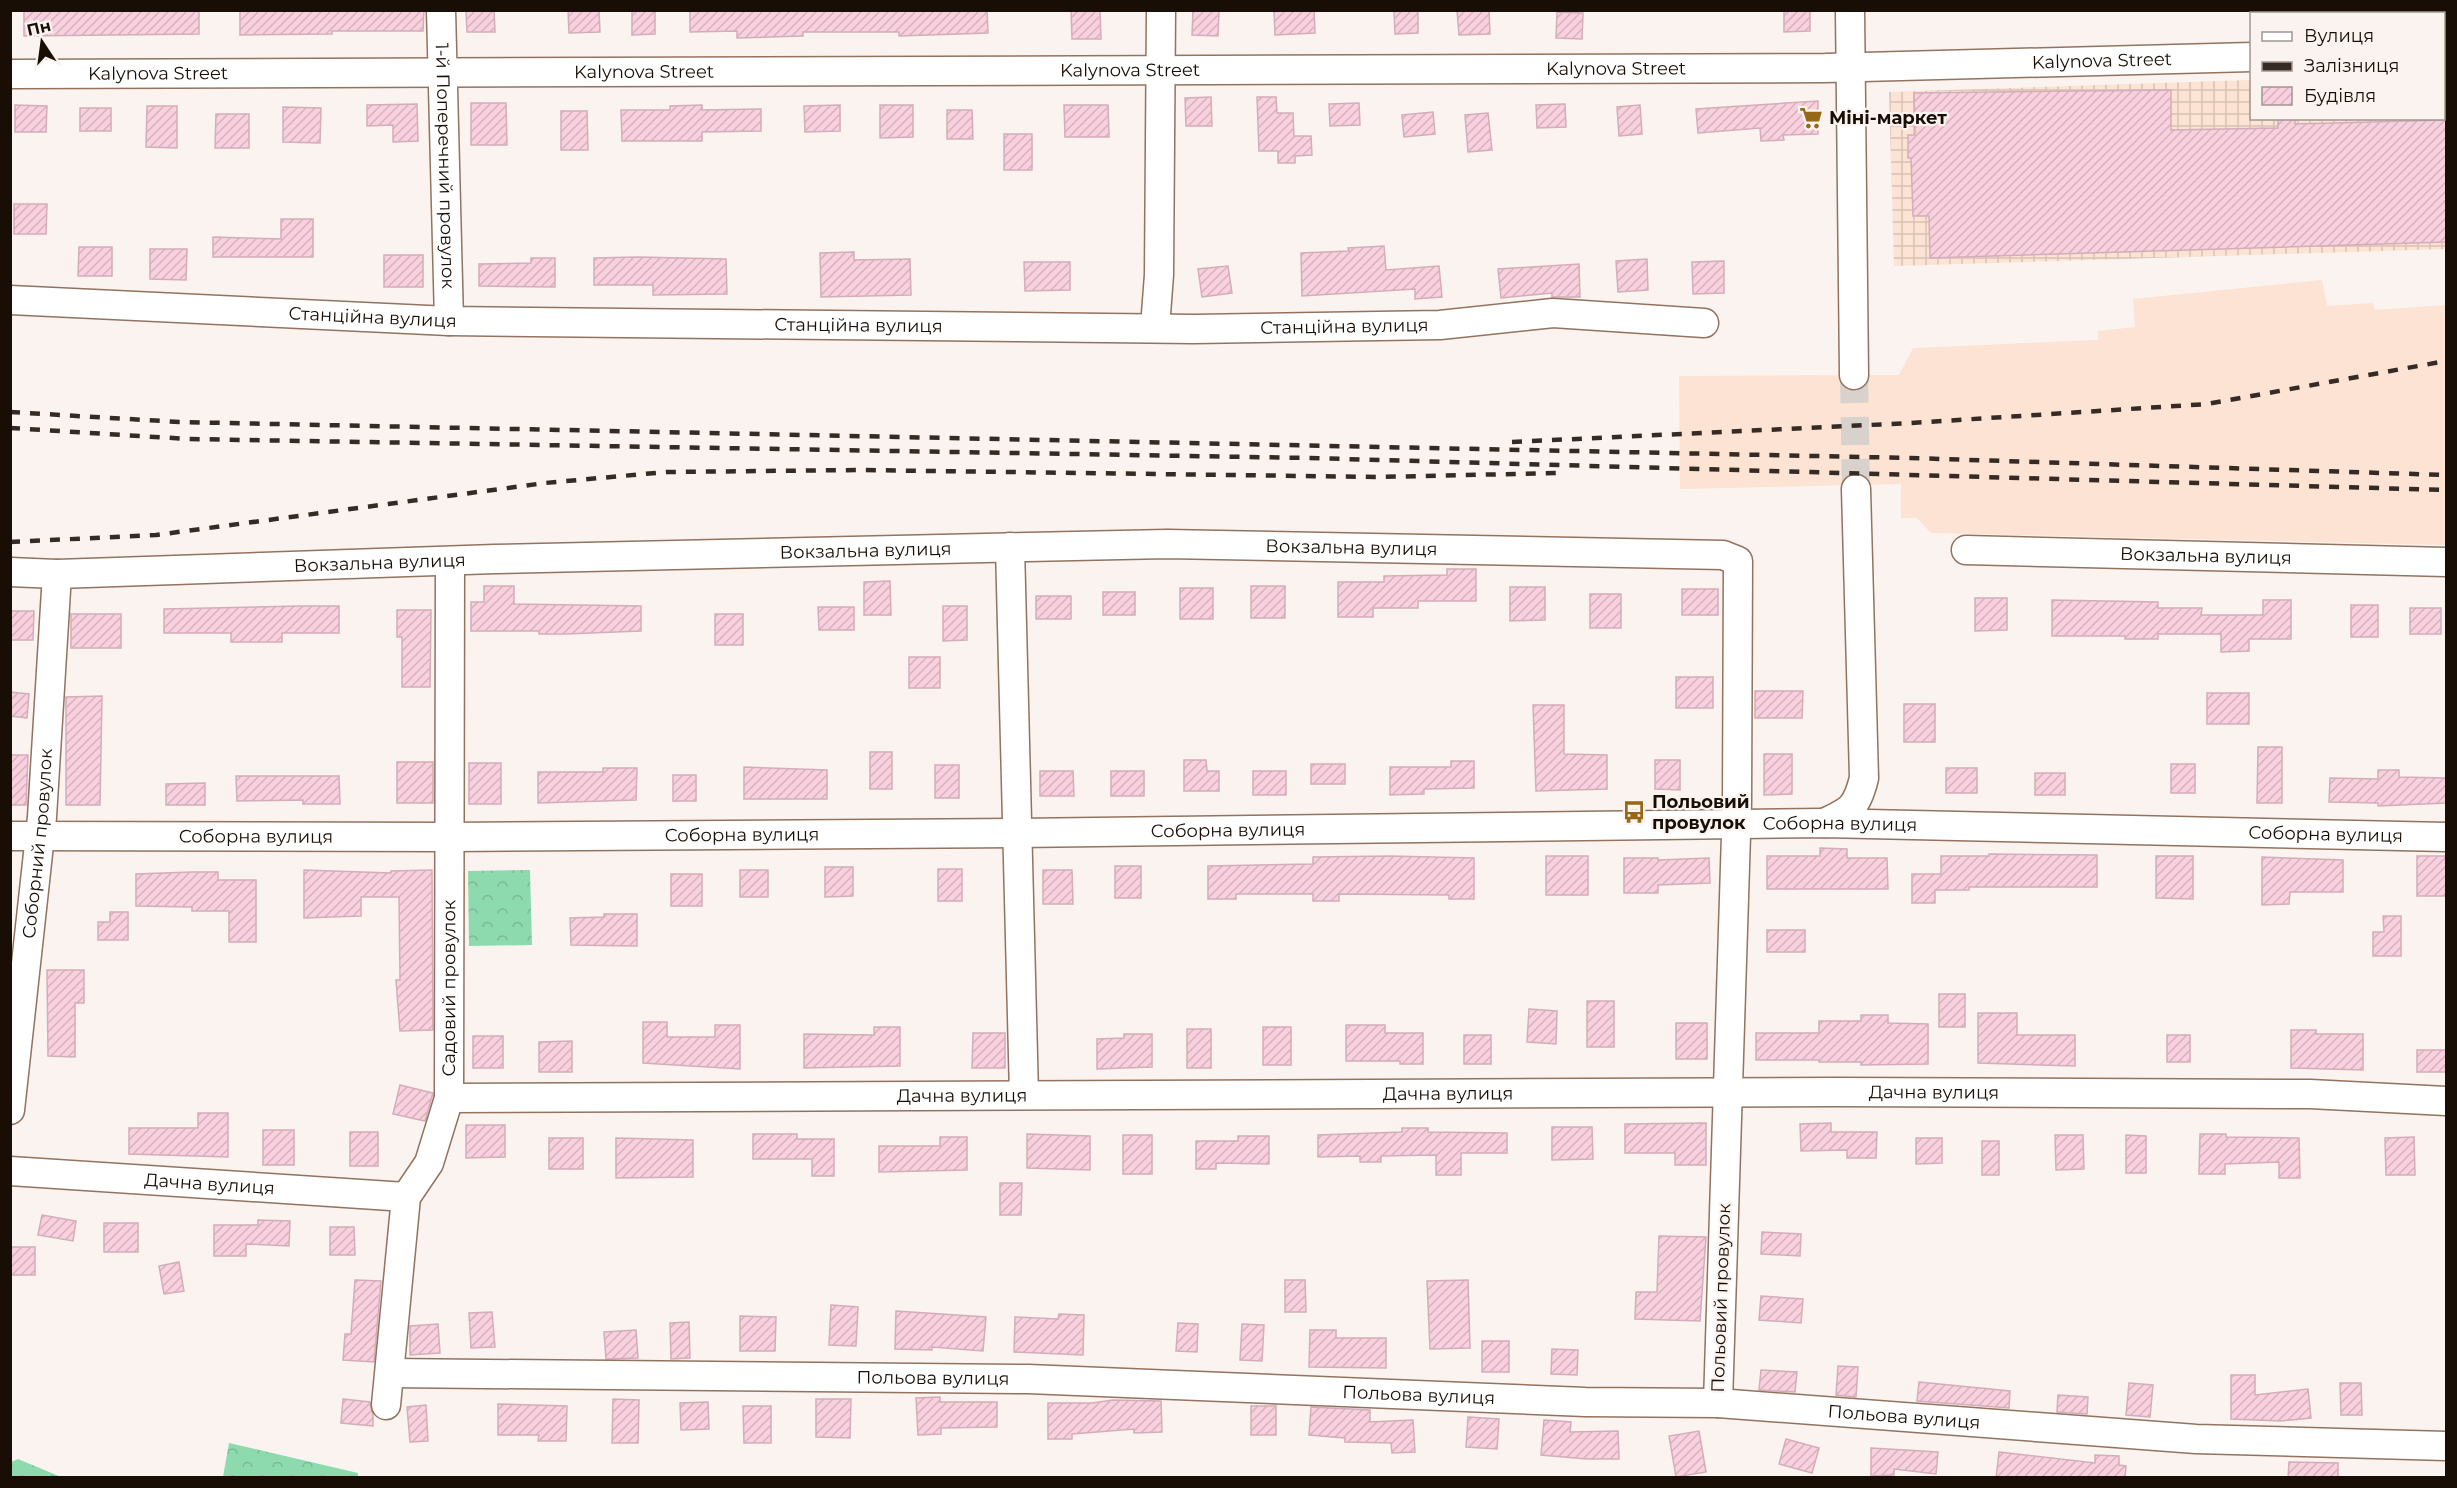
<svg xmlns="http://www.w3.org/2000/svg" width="2457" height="1488" font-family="Montserrat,sans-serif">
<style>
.built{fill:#fce3d3}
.industrial{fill:url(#industrial-grid)}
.forest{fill:url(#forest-crowns)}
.building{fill:url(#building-hatch);stroke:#d4adba;stroke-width:1.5}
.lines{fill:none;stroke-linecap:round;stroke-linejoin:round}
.minor-tunnel{stroke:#d8d1cc;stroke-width:28;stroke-dasharray:28 14;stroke-linecap:butt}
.minor-casing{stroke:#92735f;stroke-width:31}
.minor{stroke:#fff;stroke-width:28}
.rail{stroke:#362b24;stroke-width:4.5;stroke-dasharray:10 10;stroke-linecap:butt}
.labels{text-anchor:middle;stroke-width:4.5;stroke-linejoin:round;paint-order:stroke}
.street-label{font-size:18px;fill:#190e06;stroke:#faf3ef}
.poi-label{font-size:18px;font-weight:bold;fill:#190e06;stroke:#faf3ef;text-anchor:start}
</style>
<defs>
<pattern id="industrial-grid" width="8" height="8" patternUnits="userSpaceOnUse" patternTransform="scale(1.5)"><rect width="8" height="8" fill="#fce3d3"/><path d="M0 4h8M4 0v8" fill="none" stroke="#d7c2b4"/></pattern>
<pattern id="forest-crowns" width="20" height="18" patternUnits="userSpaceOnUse" patternTransform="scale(1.5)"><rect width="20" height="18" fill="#8ddaae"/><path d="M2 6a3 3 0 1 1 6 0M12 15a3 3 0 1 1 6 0" fill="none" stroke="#79ba94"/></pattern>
<pattern id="building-hatch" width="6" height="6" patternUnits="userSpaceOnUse" patternTransform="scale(1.5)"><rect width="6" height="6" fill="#f9d1de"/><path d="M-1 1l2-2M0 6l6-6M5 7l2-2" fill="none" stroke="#d5b2bd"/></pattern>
</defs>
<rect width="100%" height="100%" fill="#faf3ef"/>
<path class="built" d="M2322 280 2327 306 2373 303 2375 310 2446 305V545L1931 533 1917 518H1901V484L1680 489 1679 376 1899 375 1913 348 2098 340V331L2135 327 2133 299Z"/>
<path class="industrial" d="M2444 73H2446V249L1894 266 1889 92 2251 80 2252 118H2444Z"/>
<path class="forest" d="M530 870 532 945 469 946 468 871Z
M229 1443 358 1473V1477H223Z
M18 1459 61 1477H11V1462Z"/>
<path class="building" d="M24 10H199V34L24 36Z
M240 10H424L423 31H332V34L240 35Z
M466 10H494L495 32H467Z
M568 10H599L600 32 569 33Z
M632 10H655V34L632 35Z
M690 10H987L988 33 899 36V32H803V36L737 38V31L690 32Z
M1071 10H1100L1101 39H1072Z
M1193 10H1219L1218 36 1192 35Z
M1274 10H1314L1315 33 1275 35Z
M1394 10H1418V33L1395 34Z
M1457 10H1489L1490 34 1459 35Z
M1784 10H1810V31L1784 32Z
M1557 12 1583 13 1582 39 1556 38Z
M2171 90V130L2278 128V118H2295V124L2446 120V242L1930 258 1929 216H1913L1911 158H1908V135H1915L1914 93Z
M1211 97 1212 126H1186L1185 98Z
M1257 97H1276L1277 113H1293L1294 136H1311L1312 155 1295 156V163H1278V151H1259Z
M1818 101V134L1783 135 1784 140 1761 141 1760 128 1698 133 1696 109Z
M471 103H506L507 145H471Z
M1359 103 1360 125 1330 126 1329 104Z
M417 104 418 141 393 142V125L367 126V105Z
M1565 104 1566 127 1537 128 1536 105Z
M15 105 47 106 46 132H15Z
M702 105V110L761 109V131L702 132V141H622L621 110H670V106Z
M840 105V131L805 132 804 106Z
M880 105H913V137L880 138Z
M1064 105H1108L1109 137H1065Z
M1640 105 1642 134 1619 136 1617 107Z
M147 106H177V148L146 147Z
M283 107 321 108 320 143 283 142Z
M80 108H111V131H80Z
M947 110H972L973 139H947Z
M561 111H587L588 150H561Z
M1433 112 1435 134 1404 137 1402 115Z
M1488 113 1492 150 1468 152 1465 115Z
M216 114H249V148H215Z
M1004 134H1032V170H1004Z
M14 204H47L46 234H14Z
M281 219H313V257H213V237L281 239Z
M1384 246 1386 270 1439 266 1442 297 1415 299V289L1302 296 1301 253 1349 251 1348 248Z
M79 247H112V276H78Z
M150 249H187L186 280 150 279Z
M854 252V260L910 259 911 295 821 297 820 253Z
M384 255H423V287H384Z
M638 257 726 259 727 294 653 295V285H594V258Z
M531 258H555V287L479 286V264L531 263Z
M1647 259 1648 290 1618 292 1616 261Z
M1724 261V293L1693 294 1692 262Z
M1024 262H1070V290L1025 291Z
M1579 264 1580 297H1552V293L1501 298 1498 269Z
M1228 266 1232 293 1202 297 1198 269Z
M1447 569H1476V601H1418V608H1373V617H1338V582H1384V576L1447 575Z
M890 581 891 615H864V582Z
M484 586H514V604L641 606V631L565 634H539V631H471V602H484Z
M1251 586H1285V618H1251Z
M1510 587H1545V620L1510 621Z
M1180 588H1213V619H1180Z
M1682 589H1718V615H1682Z
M1103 592H1135V615H1103Z
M1590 594H1621V628H1590Z
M1036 596H1071V619H1036Z
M1975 598H2007V630L1975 631Z
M2052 600 2158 602V608H2202L2201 615H2263V600H2291V639H2249V651L2221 652V634H2158V639H2125V636H2052Z
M2351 605H2378V637H2351Z
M300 606H339V633H282V642H231V633H164V609Z
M943 606H967V640L943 641Z
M818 607H854V630H819Z
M2410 608H2441V634H2410Z
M397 610H431L430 687H402V637H397Z
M10 611H34L33 640H10Z
M71 614H121V648H71Z
M715 614H743V645H715Z
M909 657H940V688H909Z
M1676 677H1713V708H1676Z
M1755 691H1803L1802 718H1755Z
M10 692 29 694 27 718 10 716Z
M2207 693H2249V724H2207Z
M102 696 100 805H66V697Z
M1904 704H1935V742H1904Z
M1533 705H1564V754L1607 755V789L1536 791Z
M2258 747H2282V803H2257Z
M870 752H892V789H870Z
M1764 754H1792V794L1764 795Z
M10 755H28L26 805H10Z
M1184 760H1206L1207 771H1219V791H1184Z
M1655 760H1680V790L1655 789Z
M1451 761H1474V788L1424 789V794L1390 795V767H1451Z
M397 762H433V803H397Z
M469 763H501V804H469Z
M1311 764H1345V784H1311Z
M2171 764H2195V793H2171Z
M935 765H959V798H935Z
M744 767 827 770V799H744Z
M603 768H637L636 800 538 803V772H603Z
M1946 768H1977V793H1946Z
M2378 770H2399V777L2446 778V803L2378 806V803L2329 802 2330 778 2378 779Z
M1040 771H1073L1074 796H1040Z
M1111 771H1144V796H1111Z
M1253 771H1286V795H1253Z
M2035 773H2065V795H2035Z
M673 775H696V801H673Z
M236 776H339L340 804H303V800L237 801Z
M205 783V805H166V784Z
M1820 848 1847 849V858H1887L1888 889H1767V856H1820Z
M1989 854 2097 855V887H1969V890H1935V903H1912V874H1941V856H1989Z
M1390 856 1474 858V899H1449V895L1339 894V901H1313V894H1236V899H1208V866L1313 864V857Z
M1546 856H1588V895H1546Z
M2156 856H2193V899L2156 898Z
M2417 856H2446V896H2417Z
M2262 857 2343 860V892H2290L2289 904 2262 905Z
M1624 858H1658V860L1709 858 1710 883 1658 885V893H1624Z
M1115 866H1141V898H1115Z
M825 867H853V896L825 897Z
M938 869H962V901H938Z
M304 870 391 873V871L432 870 433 1030 400 1031 396 980H400L399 897H361V916L304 918Z
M740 870H768V897H740Z
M1043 870H1072L1073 904H1043Z
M192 872H218V880H256V942H229V911H192V907L136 906V874Z
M671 874H702V906H671Z
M110 912H128V940H98V922H110Z
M604 914H637V946L571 945 570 918 604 917Z
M2383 916H2401V956H2373V932H2384Z
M1767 930H1805V952H1767Z
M47 970H84V1003H75V1057L48 1056Z
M1939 994H1965V1027H1939Z
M1587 1001H1614V1047H1587Z
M1529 1009 1557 1011 1556 1044 1527 1042Z
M1978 1013H2017V1035H2075V1066L1978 1063Z
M1861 1015H1888V1023L1928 1024V1064L1861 1065V1062H1819V1060H1756V1033H1819V1021H1861Z
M643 1022H667V1037H715V1025H740V1069L643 1063Z
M1676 1023H1707V1059H1676Z
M1346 1025H1385V1033H1423V1064H1400V1061H1346Z
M874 1027H900V1066L804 1068V1034L874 1035Z
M1263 1027H1291V1065H1263Z
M1187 1029H1211V1068H1187Z
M2291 1030H2316V1034H2363V1070L2291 1068Z
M973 1033H1005V1068H972Z
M1124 1034H1152V1067L1097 1069V1039L1124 1038Z
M1464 1035H1491V1064H1464Z
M2167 1035H2190V1062H2167Z
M473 1036H503V1068H473Z
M572 1041V1072H539V1042Z
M2417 1050H2446V1072H2417Z
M400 1085 433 1093 425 1121 393 1114Z
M198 1113H228V1157L129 1154V1128H198Z
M1706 1123V1165H1675V1153H1625V1124Z
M1831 1123V1132H1877L1876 1158H1847V1150L1801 1151 1800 1124Z
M466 1125H505V1157L466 1158Z
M1552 1127H1592L1593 1159 1552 1160Z
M1402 1128H1428V1132L1507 1133V1153H1461V1175H1436V1155L1381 1156V1162H1360V1156L1318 1157V1135L1402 1132Z
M263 1130H294V1165H263Z
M350 1132H378V1166H350Z
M753 1134H797V1139H834V1176H812V1159H753Z
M1027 1134 1090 1136V1170L1027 1168Z
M2200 1134H2226V1137L2299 1138 2300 1178H2279V1162L2225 1164V1174H2199Z
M1123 1135H1152V1174H1123Z
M2055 1135H2083L2084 1169 2056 1170Z
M2126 1135 2146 1136V1173H2126Z
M1238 1136H1269V1164L1216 1163V1169H1196V1141H1238Z
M940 1137H967V1170L879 1172V1146H940Z
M2414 1137 2415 1175H2386L2385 1138Z
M549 1138H583V1169H549Z
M616 1138 693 1140V1177L616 1178Z
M1916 1138H1942V1163L1916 1164Z
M1982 1141H1999V1175H1982Z
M1000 1183H1022L1021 1215H1000Z
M42 1215 76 1221 73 1241 38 1235Z
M258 1220 290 1221 289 1246 246 1244V1256H214V1225H258Z
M104 1223H138V1252H104Z
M330 1227H354L355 1255H330Z
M1762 1232 1801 1234 1800 1256 1761 1254Z
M1659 1236 1706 1237 1700 1321 1635 1319 1636 1292H1657Z
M10 1247H35V1275H10Z
M179 1262 184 1291 164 1294 159 1266Z
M355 1280 381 1281 374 1362 343 1360 345 1334H351Z
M1285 1280H1305L1306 1312H1285Z
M1468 1280 1470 1348 1430 1349 1427 1281Z
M1761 1296 1803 1299 1801 1323 1759 1320Z
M831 1305 858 1307 856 1346 829 1345Z
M896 1311 986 1317 983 1351 932 1347V1350L895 1349Z
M492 1312 495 1347 471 1348 469 1313Z
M1059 1314 1084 1315 1083 1355 1014 1352 1015 1317 1058 1319Z
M740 1316 776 1317 775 1351H740Z
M689 1322 690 1358 671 1359 670 1323Z
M1178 1323 1198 1324 1197 1352 1176 1351Z
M438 1324 440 1353 410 1355V1326Z
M1242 1324 1264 1325 1262 1361 1240 1360Z
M636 1330 638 1358 606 1359 604 1332Z
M1310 1330H1336V1338H1386V1368L1309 1367Z
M1482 1341H1509V1372H1482Z
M1552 1349 1578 1350 1577 1375 1551 1374Z
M1838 1366 1858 1367 1856 1397 1836 1395Z
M1761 1370 1797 1372 1795 1392 1759 1390Z
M2231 1375H2255V1395L2308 1389 2311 1418 2281 1421 2231 1419Z
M1919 1382 2010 1391 2009 1408 1917 1401Z
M2129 1383 2153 1385 2150 1417 2126 1415Z
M2340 1383H2361L2362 1415H2341Z
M2058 1395 2088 1397 2087 1414 2057 1412Z
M940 1397V1402H997V1427L941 1428V1434L918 1435 916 1398Z
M343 1399 370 1402 373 1415V1426L341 1423Z
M613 1399 639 1400 638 1443H612Z
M816 1399H851L850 1438 816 1437Z
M1113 1400 1161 1401 1162 1432 1134 1433V1429L1072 1434V1439H1048V1403H1092Z
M708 1402 709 1429 681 1430 680 1403Z
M498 1404 567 1406 566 1441H538L539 1435H498Z
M426 1405 428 1441 410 1442 407 1407Z
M743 1406H771V1443H744Z
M1251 1406H1276V1435H1251Z
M1311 1407 1370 1410V1422L1413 1420 1415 1452 1392 1453 1391 1443 1345 1442V1438L1309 1435Z
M1468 1417 1499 1419 1497 1449 1466 1447Z
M1544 1420 1571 1422 1570 1432 1618 1431 1619 1459H1587L1541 1455Z
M1699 1431 1706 1472 1676 1477 1669 1436Z
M1786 1439 1819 1448 1812 1473 1779 1464Z
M1871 1448 1938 1452 1936 1474 1894 1469V1475L1871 1476Z
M1999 1452 2095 1463V1455L2119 1456V1465L2126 1466 2125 1478H1996Z
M2289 1462 2338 1463V1478H2288Z"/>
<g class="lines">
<path class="minor-tunnel" d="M1854 375 1856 489"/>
<g class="minor-casing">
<g id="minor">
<path id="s1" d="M441 10 449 321"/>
<path d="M1850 10 1854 375"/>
<path d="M2444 52H2446"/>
<path id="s2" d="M10 74 1825 68 2252 57"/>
<path id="s3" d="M10 300 449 321 1194 329 1440 325 1553 313 1704 323"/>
<path d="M1155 327 1159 275 1161 10"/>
<path d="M1010 547 1024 1095"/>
<path id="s4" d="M1966 550 2446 562"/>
<path id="s5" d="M10 572 57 574 495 559 1167 544 1723 555 1738 561 1737 803 1718 1403"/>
<path d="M1824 823C1851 811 1857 807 1864 778L1856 489"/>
<path id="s6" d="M10 836 450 837 1018 833 1824 823 2446 837"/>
<path id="s7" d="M449 1098 1834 1092 2310 1094 2446 1101"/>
<path id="s8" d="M10 1110 42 817 57 574"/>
<path id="s9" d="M10 1171 406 1197"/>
<path id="s10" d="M390 1373 1028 1379 1585 1402 1718 1403 2196 1439 2446 1446"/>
<path id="s11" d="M386 1405 406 1197 429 1163 449 1098 450 563"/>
</g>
</g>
<use href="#minor" class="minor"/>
<path class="rail" d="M10 412 179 422 1910 458 2446 475
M10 428 188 439 1309 458 2446 490
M1512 442 1911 423 2207 404 2446 361
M10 542 156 535 545 483 666 472 859 470 1379 477 1557 473"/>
</g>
<defs>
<g id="supermarket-bare" transform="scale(1.8)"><path d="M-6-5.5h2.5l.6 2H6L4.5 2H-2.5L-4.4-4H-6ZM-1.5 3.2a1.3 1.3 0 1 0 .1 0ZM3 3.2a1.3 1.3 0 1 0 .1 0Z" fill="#966716" stroke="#faf3ef" stroke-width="2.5" paint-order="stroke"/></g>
<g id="bus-bare" transform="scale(1.8)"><path d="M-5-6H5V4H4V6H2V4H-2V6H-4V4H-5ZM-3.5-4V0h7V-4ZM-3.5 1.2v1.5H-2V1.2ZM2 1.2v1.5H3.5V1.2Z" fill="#966716" stroke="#faf3ef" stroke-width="2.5" paint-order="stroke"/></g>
</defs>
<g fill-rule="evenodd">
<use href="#supermarket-bare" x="1811" y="118"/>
<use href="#bus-bare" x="1634" y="812"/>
</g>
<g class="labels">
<g class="street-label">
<text dy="6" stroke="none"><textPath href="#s2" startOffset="2092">Kalynova Street</textPath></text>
<text dy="6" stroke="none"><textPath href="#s2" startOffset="1606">Kalynova Street</textPath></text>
<text dy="6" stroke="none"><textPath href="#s2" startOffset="634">Kalynova Street</textPath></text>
<text dy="6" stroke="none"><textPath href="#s2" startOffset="1120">Kalynova Street</textPath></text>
<text dy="6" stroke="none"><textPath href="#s2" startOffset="148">Kalynova Street</textPath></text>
<text dy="6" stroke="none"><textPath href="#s1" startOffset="156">1-й Поперечний провулок</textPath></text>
<text dy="6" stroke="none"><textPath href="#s3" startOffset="363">Станційна вулиця</textPath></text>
<text dy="6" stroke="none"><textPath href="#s3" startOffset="849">Станційна вулиця</textPath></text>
<text dy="6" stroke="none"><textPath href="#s3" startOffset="1335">Станційна вулиця</textPath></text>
<text dy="6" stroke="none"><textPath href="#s5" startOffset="1342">Вокзальна вулиця</textPath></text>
<text dy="6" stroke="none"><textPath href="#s5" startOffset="856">Вокзальна вулиця</textPath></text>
<text dy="6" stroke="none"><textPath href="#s4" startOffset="240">Вокзальна вулиця</textPath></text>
<text dy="6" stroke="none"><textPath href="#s5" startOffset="370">Вокзальна вулиця</textPath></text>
<text dy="6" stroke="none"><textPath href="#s6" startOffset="1830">Соборна вулиця</textPath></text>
<text dy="6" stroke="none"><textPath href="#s6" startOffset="1218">Соборна вулиця</textPath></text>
<text dy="6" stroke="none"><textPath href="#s6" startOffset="2316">Соборна вулиця</textPath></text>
<text dy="6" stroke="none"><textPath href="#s6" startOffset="732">Соборна вулиця</textPath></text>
<text dy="6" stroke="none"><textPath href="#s6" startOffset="246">Соборна вулиця</textPath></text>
<text dy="6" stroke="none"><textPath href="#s8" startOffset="268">Соборний провулок</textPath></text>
<text dy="6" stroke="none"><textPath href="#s11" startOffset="428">Садовий провулок</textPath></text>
<text dy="6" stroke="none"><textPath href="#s7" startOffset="999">Дачна вулиця</textPath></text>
<text dy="6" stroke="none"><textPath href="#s7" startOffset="1485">Дачна вулиця</textPath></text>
<text dy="6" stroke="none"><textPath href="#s7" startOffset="513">Дачна вулиця</textPath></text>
<text dy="6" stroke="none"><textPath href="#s9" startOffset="200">Дачна вулиця</textPath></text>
<text transform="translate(1721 1298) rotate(-88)" y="6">Польовий провулок</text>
<text dy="6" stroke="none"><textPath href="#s10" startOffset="543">Польова вулиця</textPath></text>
<text dy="6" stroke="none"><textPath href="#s10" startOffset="1029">Польова вулиця</textPath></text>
<text dy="6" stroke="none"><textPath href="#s10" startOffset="1515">Польова вулиця</textPath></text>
</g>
<g class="poi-label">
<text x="1829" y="124">Міні-маркет</text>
<text x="1652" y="808">Польовий<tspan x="1652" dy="21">провулок</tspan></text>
</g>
</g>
<rect width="2457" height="1488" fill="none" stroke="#190e06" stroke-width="24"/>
<rect x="2250" y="12" width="195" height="108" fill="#faf3ef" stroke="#a09792" stroke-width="1.5"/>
<rect x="2262" y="32" width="30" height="9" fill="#ffffff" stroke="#a09792" stroke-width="1.5"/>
<text x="2304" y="42" font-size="18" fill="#190e06">Вулиця</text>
<rect x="2262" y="62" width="30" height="9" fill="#362b24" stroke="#a09792" stroke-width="1.5"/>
<text x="2304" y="72" font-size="18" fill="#190e06">Залізниця</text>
<rect x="2262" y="87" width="30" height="18" fill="url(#building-hatch)" stroke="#a09792" stroke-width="1.5"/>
<text x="2304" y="102" font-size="18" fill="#190e06">Будівля</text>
<g transform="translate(42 42) rotate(347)" stroke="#faf3ef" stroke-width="4.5" paint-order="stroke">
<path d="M0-4.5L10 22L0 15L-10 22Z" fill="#190e06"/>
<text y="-9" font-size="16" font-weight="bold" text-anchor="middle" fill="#190e06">Пн</text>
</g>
</svg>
